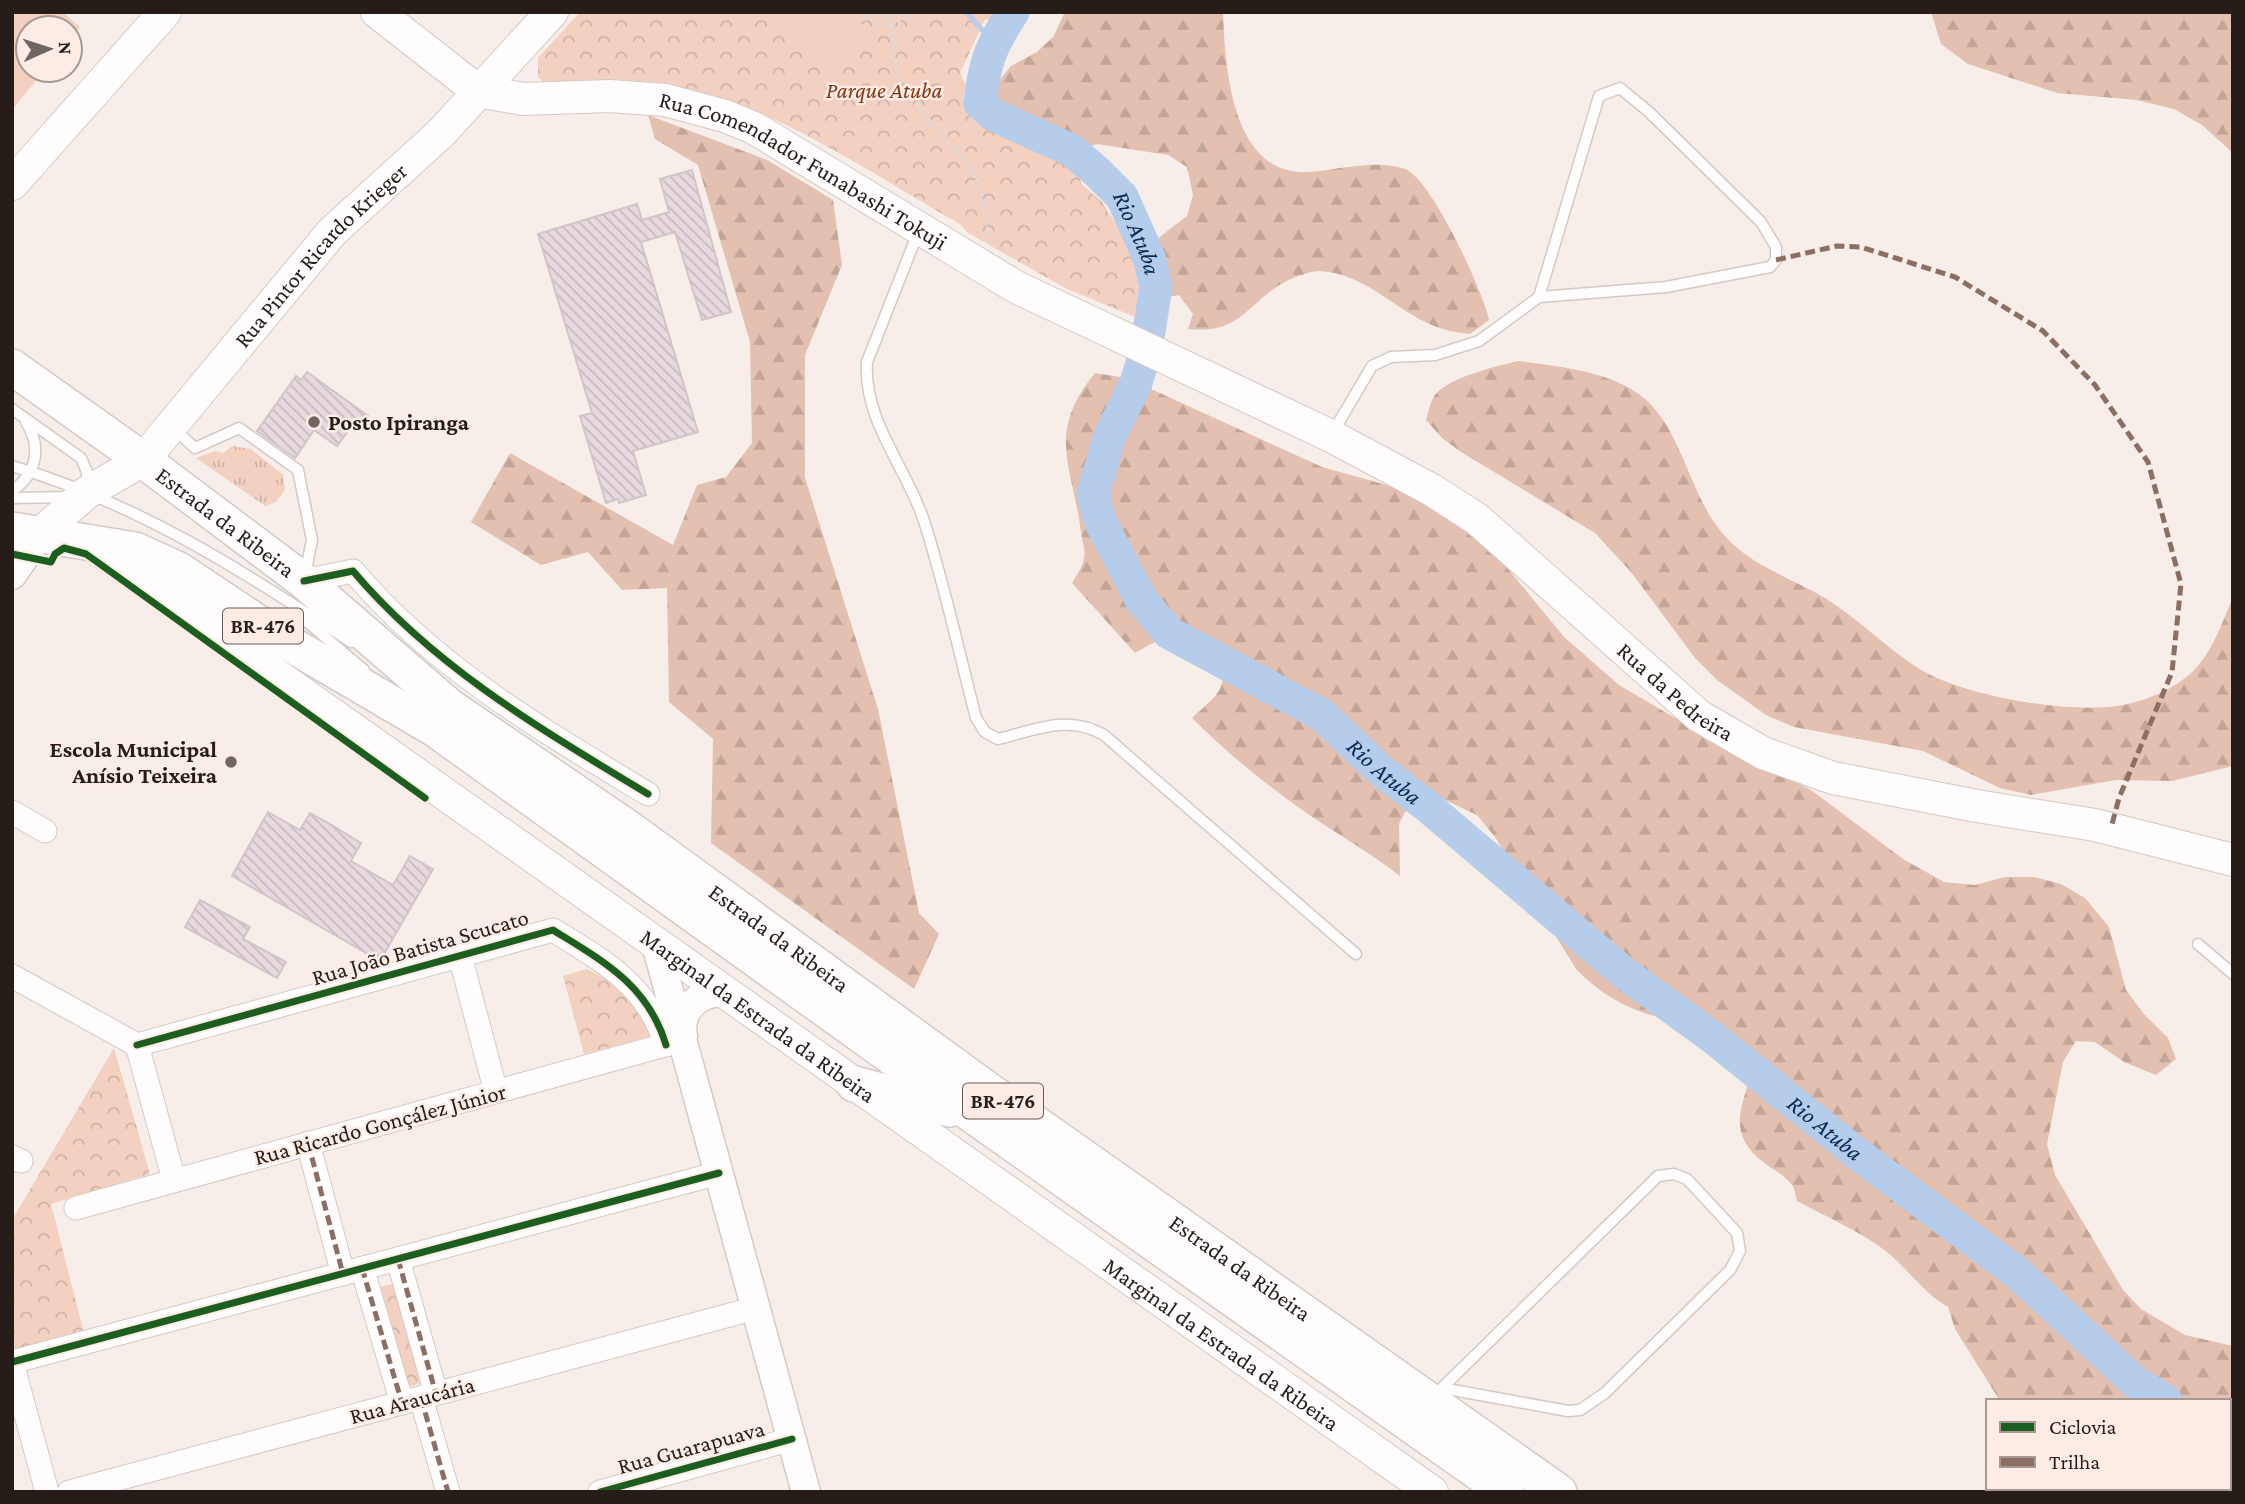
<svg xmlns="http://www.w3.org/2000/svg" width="2245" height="1504" font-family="'Crimson Pro',serif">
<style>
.grass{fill:url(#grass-tufts)}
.forest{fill:url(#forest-firs);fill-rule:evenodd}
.park{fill:url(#park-crowns)}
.garden{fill:#f3d0c0}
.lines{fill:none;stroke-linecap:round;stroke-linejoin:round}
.stream{stroke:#b6cceb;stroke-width:5}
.river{stroke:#b6cceb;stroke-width:33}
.building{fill:url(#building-back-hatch);stroke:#cec6c7;stroke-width:2}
.service-casing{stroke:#d3cac6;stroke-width:13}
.minor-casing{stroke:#d3cac6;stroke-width:25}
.tertiary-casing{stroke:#d3cac6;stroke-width:31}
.secondary-casing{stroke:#d3cac6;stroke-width:34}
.primary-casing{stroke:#d3cac6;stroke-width:38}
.path{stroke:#dedad9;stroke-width:3.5;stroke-dasharray:3.5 3.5;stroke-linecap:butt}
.service{stroke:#fefcfc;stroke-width:10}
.minor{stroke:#fefcfc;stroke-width:23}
.tertiary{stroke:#fefcfc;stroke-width:28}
.secondary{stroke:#fefcfc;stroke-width:32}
.primary{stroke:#fefcfc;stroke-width:35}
.quiet{stroke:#8d6e63;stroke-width:5;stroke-dasharray:10 5;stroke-linecap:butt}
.cycleway-casing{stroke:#fcece5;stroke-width:11}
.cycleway{stroke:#1b5e20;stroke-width:7}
.poi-dot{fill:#6f6662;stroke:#fcece5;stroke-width:2.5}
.labels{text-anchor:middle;stroke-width:5;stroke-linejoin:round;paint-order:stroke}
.shield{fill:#fcece5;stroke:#665b56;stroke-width:2}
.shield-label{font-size:21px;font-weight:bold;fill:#261d19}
.park-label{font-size:23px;font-style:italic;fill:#803a16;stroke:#fcece5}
.street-label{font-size:23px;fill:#261d19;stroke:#fcece5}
.poi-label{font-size:23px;font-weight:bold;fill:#261d19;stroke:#fcece5;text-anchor:start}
.water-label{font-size:24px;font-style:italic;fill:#062953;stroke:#fcece5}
</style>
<defs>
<pattern id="grass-tufts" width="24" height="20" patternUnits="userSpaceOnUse" patternTransform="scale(1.75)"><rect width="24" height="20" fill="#f3d0c0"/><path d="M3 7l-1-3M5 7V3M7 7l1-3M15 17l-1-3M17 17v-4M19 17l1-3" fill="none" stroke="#d0b2a4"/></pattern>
<pattern id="forest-firs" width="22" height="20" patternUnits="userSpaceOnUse" patternTransform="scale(1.75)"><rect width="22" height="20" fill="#e3c0b0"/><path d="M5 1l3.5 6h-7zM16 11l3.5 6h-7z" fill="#c3a597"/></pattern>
<pattern id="park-crowns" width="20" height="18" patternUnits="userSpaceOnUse" patternTransform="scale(1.75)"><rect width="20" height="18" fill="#f3d0c0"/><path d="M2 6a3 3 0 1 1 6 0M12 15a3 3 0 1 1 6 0" fill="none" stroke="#d0b2a4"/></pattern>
<pattern id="building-back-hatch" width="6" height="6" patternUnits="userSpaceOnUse" patternTransform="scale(1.75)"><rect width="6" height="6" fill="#e7d9df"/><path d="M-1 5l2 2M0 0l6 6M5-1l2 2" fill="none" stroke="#c6babf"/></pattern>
</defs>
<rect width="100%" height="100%" fill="#f7eeea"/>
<path class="grass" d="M232 446 251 449 283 475 285 490 276 502 265 506 196 458 215 451 223 453Z"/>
<path class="forest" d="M1065 12H1223C1225 66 1231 177 1309 172 1339 170 1375 159 1405 169 1431 178 1483 291 1489 320L1470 334C1461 333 1452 332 1443 329 1399 316 1367 272 1318 271 1312 271 1305 274 1298 276 1249 294 1247 336 1188 329L1193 314 1179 295 1148 301 1147 314 1140 319 1133 316 1130 304 934 97 966 85 963 98 967 104 970 93 993 88 1011 66 1037 52 1053 37ZM1097 144 1168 155 1187 167 1193 195 1187 216 1135 256 1101 201 1081 184 1079 170 1069 159 1080 149Z
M1931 12H2233V153L2202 125 2174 109 2137 100 2057 93 1968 64 1941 44Z
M648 115 767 160 833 200 842 265 805 355V478L878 709 919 913 939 934 914 989 711 843 713 739 669 702 667 588 622 590 588 552 541 565 471 522 510 453 673 545 697 485 726 477 752 443 750 342 698 165 655 139Z
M1519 361C1556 366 1609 371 1640 395 1686 429 1688 505 1734 545 1760 569 1795 580 1825 598 1858 618 1885 647 1918 668 1961 696 2072 715 2123 705 2149 700 2179 687 2197 667 2214 647 2223 621 2233 597V766L2172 781 2116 780 2031 795 2000 788 1923 751 1794 727 1766 715 1717 680 1695 658 1631 572 1595 533 1461 452 1442 438 1426 420C1428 413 1430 404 1433 398 1444 378 1497 366 1519 361Z
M1095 373 1120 377 1151 389 1322 467 1426 496 1495 553 1564 637 1619 685 1711 739 1811 790 1903 859 1944 882 1975 885 2005 877H2034L2061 884 2085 898 2109 927 2126 990 2143 1013 2168 1038 2176 1059 2156 1075 2124 1062 2095 1042 2076 1041 2063 1062 2047 1144 2055 1175 2123 1290 2141 1309 2185 1335 2233 1346V1485L2229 1484V1401H2000L1955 1329 1948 1307C1923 1293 1907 1267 1883 1249 1857 1230 1825 1216 1797 1201 1796 1197 1795 1189 1792 1185 1781 1170 1757 1164 1745 1142 1726 1106 1767 1075 1743 1045 1722 1019 1687 1024 1658 1017 1626 1009 1599 993 1576 969L1495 837 1477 815 1434 795 1411 800 1399 824 1400 876C1369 852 1337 834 1305 812 1265 784 1227 753 1192 718 1226 688 1226 689 1220 644 1189 618 1164 637 1135 653L1072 583C1076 576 1083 566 1084 559 1086 551 1082 540 1081 532 1073 467 1045 434 1095 373Z"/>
<path class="park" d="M580 12H1006L992 22 985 19 960 73 966 85 963 98C972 112 984 123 1000 130 1030 143 1075 147 1081 184 1105 204 1142 255 1147 286 1149 295 1147 305 1147 314L1140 319 1065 288 968 233 960 224C871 174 770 102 669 85 629 79 587 83 547 85L538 77V58Z
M587 969 626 990 655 1035 584 1054 563 976Z
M114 1048 150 1174 51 1204 84 1333 12 1353V1220Z
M399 1282 428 1381 401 1389 373 1289Z"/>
<path class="garden" d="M12 12H63L80 27 70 39V28H28V70H45L12 110Z
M769 12H849L871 34 831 74Z"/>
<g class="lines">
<path class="stream" d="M966 12 993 42"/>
<g class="river">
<path id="s1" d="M1013 12C991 45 984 64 980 103L993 115 1073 151 1097 172 1122 197 1149 257 1156 287 1146 350 1136 383 1110 436 1093 494 1101 523 1142 601 1169 633 1322 715 1380 770 1428 807 1624 973 1712 1037 1860 1156 2017 1273 2136 1383 2166 1401"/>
<path d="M2229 1446 2233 1449"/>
</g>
</g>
<path class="building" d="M692 170 731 312 702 320 675 232 641 242 698 432 633 451 646 495 619 503 618 499 606 503 580 416 592 413 538 234 637 204 642 220 669 212 660 179Z
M307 372 368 416 356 432 350 428 337 446 314 430 295 458 257 431 296 376 301 380Z
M268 812 300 830 310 813 330 824 361 843 351 861 393 885 410 856 433 869 380 961 232 876Z
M200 900 250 927 243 939 286 962 277 978 185 927Z"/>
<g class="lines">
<g class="service-casing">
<path id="service" d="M919 230 867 362C863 421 907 468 924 521 945 586 959 653 976 718L985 732 998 739C1036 730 1068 714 1104 735L1356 954
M12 409 81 458 87 472 88 487
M174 429 195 448 239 428 298 470 312 540 305 575
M1333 432 1372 366 1391 357 1435 355 1479 341 1539 297 1666 287 1770 267 1776 260V247L1761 222 1649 112 1620 88 1599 96 1539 297
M12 466C139 504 242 570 351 642
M12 491C37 474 42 447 26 422
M12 498 70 497
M299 615 364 670
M2198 944 2233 974
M1434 1396 1442 1388 1658 1176 1674 1174 1687 1179 1737 1233 1740 1251 1730 1270 1605 1393 1580 1410 1568 1411 1442 1388"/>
</g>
<g class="minor-casing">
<path id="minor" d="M304 581 353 571C434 667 542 730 648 794
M12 812 45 831
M460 956 496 1092
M12 976 137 1045
M137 1045 553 930C603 961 648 985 666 1045
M137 1045 174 1180
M308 1143 343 1274
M12 1157 21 1161
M76 1208 683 1040
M398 1259 436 1394
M362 1268 402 1403
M12 1362 719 1173
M12 1363 47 1492
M421 1398 448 1492
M69 1492 756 1308
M600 1492 792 1439"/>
</g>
<g class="tertiary-casing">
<path id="tertiary" d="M12 575 40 534
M656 944 806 1492
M683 1037C678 1009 698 992 725 992"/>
</g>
<g class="secondary-casing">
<g id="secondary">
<path id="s2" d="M377 12 478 91 523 99 610 96 665 100 725 116 754 128 1016 287 1331 436 1432 490 1477 519 1699 716 1763 753 1833 778 1977 806 2095 825 2233 860"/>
<path d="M12 184 165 12"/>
<path id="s3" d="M40 534 86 493 143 460 332 232 441 133 552 12"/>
<path id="s4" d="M87 541C537 856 982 1177 1432 1492"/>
</g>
</g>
<g class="primary-casing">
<g id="primary">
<path id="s5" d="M12 367 143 460 304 581 450 707 628 828 988 1090 1559 1492"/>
<path d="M12 530 135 550 179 570 285 641 435 729 971 1114 1506 1492"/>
<path d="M854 1084 950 1109"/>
</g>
</g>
<path class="path" d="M858 12C878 27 898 27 918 12
M870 12C882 17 893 20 904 12
M891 24C894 46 894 72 907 92 944 147 992 167 987 243"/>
<use href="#service" class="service"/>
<use href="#minor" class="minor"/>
<use href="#tertiary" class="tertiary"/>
<use href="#secondary" class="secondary"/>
<use href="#primary" class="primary"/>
<path class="quiet" d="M1776 260 1837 246 1861 247 1955 277 2043 331 2095 385 2148 462 2181 584 2172 672 2119 798 2111 828
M308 1143 343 1274
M398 1259 436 1394
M362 1268 402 1403
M421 1398 448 1492"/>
<g class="cycleway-casing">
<path id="cycleway" d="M12 554 51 562 55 554 64 548 86 554 425 798
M304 581 353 571C434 667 542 730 648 794
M137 1045 553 930C603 961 648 985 666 1045
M12 1362 719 1173
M600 1492 792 1439"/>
</g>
<use href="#cycleway" class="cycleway"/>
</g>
<g class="poi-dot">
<circle cx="314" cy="422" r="7"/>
<circle cx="231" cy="762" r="7"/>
</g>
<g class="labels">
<g class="shield">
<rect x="223" y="608.5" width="80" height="35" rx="5"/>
<rect x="963" y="1083.5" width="80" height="35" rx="5"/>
</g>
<g class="shield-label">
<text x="263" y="633">BR-476</text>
<text x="1003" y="1108">BR-476</text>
</g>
<g class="park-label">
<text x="884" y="98">Parque Atuba</text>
</g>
<g class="street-label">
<text dy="8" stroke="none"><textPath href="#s2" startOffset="472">Rua Comendador Funabashi Tokuji</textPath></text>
<text dy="8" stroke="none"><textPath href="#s3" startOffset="399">Rua Pintor Ricardo Krieger</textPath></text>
<text dy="8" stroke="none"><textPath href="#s5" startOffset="264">Estrada da Ribeira</textPath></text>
<text dy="8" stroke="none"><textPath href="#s2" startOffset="1496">Rua da Pedreira</textPath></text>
<text dy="8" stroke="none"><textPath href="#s5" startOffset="957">Estrada da Ribeira</textPath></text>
<text transform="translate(420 947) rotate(-16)" y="8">Rua João Batista Scucato</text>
<text dy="8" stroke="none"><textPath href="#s4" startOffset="822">Marginal da Estrada da Ribeira</textPath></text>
<text transform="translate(380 1124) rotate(-15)" y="8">Rua Ricardo Gonçález Júnior</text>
<text dy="8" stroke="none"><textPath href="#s5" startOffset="1524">Estrada da Ribeira</textPath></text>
<text dy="8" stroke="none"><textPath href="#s4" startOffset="1390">Marginal da Estrada da Ribeira</textPath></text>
<text transform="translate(412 1400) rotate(-15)" y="8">Rua Araucária</text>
<text transform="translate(691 1447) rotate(-15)" y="8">Rua Guarapuava</text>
</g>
<g class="poi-label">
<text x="328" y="430">Posto Ipiranga</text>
<text x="217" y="757" text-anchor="end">Escola Municipal<tspan x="217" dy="26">Anísio Teixeira</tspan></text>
</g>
<g class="water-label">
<text dy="8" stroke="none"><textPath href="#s1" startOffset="310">Rio Atuba</textPath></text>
<text dy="8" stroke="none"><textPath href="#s1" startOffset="1003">Rio Atuba</textPath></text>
<text dy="8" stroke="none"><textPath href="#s1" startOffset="1570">Rio Atuba</textPath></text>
</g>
</g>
<rect width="2245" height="1504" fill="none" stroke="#261d19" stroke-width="28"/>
<rect x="1986" y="1399" width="245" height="91" fill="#fcece5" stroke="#a69993" stroke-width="2"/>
<rect x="2000" y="1422" width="35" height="10" fill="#1b5e20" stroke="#a69993" stroke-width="2"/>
<text x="2049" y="1434" font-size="21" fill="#261d19">Ciclovia</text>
<rect x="2000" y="1457" width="35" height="10" fill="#8d6e63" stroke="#a69993" stroke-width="2"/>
<text x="2049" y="1469" font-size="21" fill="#261d19">Trilha</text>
<g transform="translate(49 49) rotate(87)"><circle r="33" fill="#fcece5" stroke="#a69993" stroke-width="2"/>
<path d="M0-5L12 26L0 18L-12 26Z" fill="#6f6662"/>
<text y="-10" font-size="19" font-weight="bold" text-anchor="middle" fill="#261d19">N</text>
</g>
</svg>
